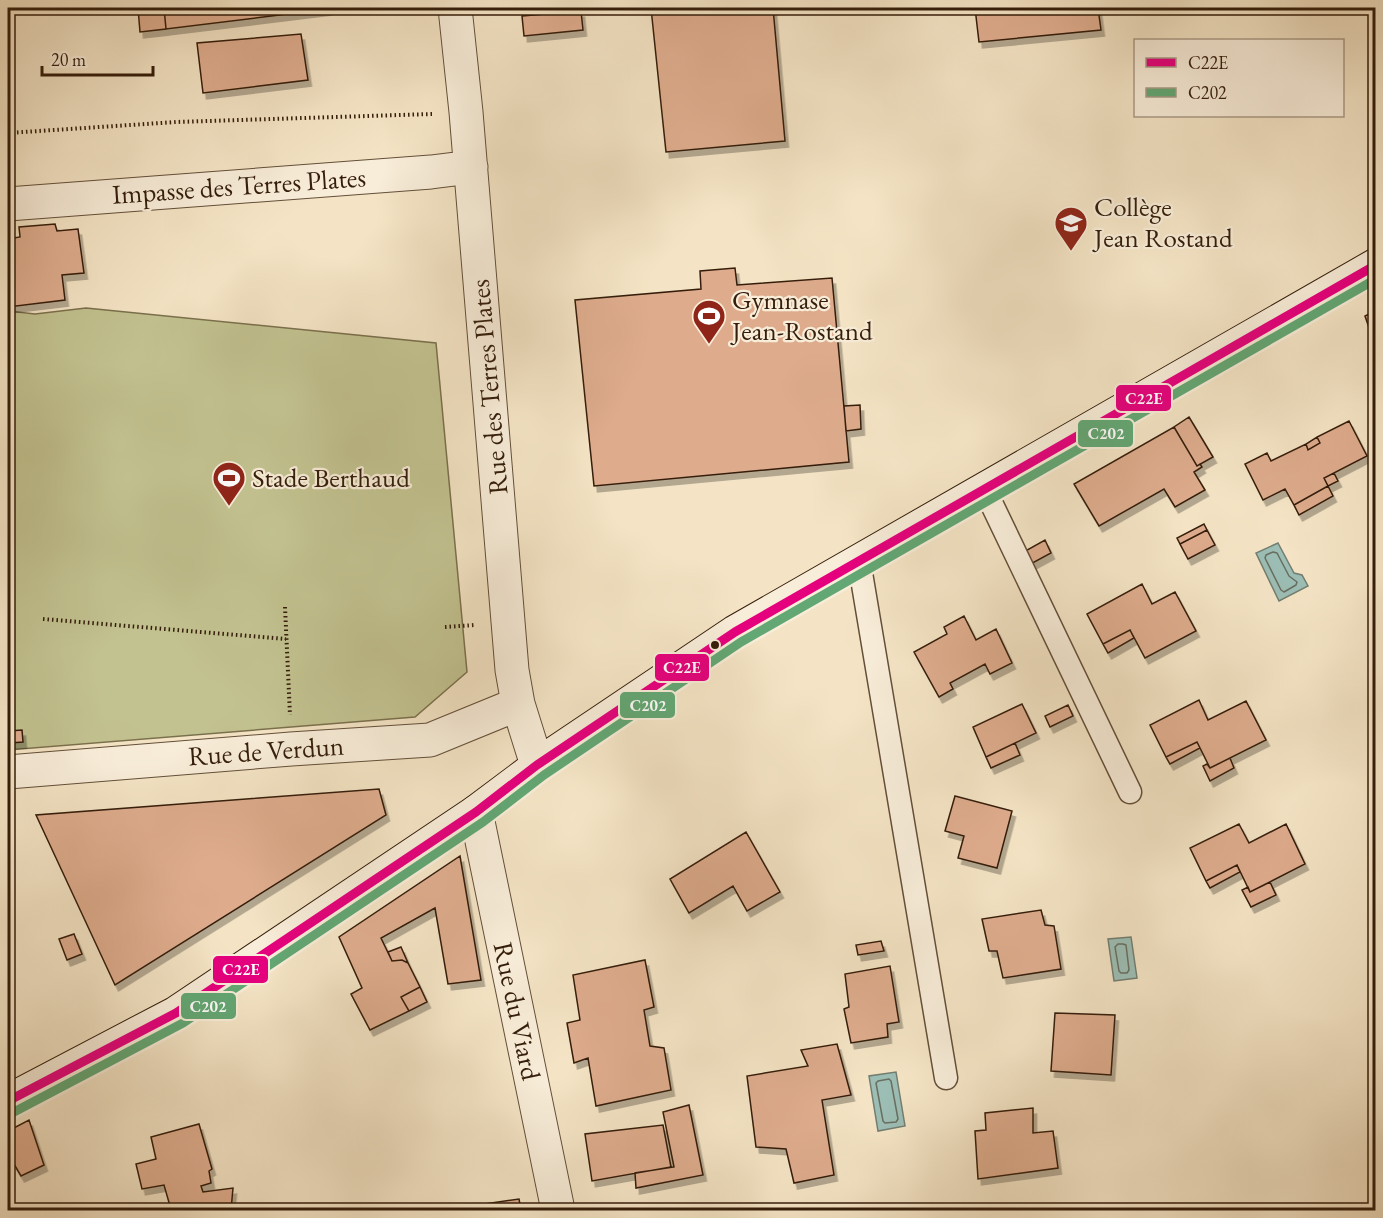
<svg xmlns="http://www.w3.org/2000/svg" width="1383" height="1218" font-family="'EB Garamond',serif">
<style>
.green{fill:#c2c290;stroke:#7b704d;stroke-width:1.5}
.water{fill:#9cbeb5;stroke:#727e71;stroke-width:1.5}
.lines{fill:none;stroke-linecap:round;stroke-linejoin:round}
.shore{stroke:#686e60;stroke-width:1.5}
.building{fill:#deac8d;stroke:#341d0a;stroke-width:1.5;filter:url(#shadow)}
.service-casing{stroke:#644f39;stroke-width:25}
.minor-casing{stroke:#644f39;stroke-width:35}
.secondary-casing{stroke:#341d0a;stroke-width:35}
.path{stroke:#341d0a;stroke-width:4;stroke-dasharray:1.5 3;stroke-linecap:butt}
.service{stroke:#f8edd9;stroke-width:22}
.minor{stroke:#f8edd9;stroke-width:33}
.secondary{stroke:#f8edd9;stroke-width:33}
.bus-1-casing{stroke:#f8edd9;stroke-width:14}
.bus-2-casing{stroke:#f8edd9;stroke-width:14}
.bus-1{stroke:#e5007d;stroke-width:9}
.bus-2{stroke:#62a774;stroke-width:9}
.bus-dot{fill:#341d0a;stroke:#f8edd9;stroke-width:2}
.labels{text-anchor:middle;stroke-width:4.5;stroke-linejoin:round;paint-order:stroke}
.street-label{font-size:27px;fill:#341d0a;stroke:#f8edd9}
.poi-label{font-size:27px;fill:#341d0a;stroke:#f8edd9;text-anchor:start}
.line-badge{stroke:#f8edd9;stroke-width:2}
.badge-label{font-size:16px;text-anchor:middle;font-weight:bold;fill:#fff}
</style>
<defs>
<filter id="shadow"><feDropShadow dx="3.5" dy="6" stdDeviation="0" flood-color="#0004"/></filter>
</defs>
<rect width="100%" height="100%" fill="#f4e4c5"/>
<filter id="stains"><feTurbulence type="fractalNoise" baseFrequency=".00333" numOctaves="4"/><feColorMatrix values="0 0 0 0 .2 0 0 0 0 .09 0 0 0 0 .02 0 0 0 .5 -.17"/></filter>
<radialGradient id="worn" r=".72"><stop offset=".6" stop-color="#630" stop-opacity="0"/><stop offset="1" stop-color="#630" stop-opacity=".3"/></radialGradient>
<path class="green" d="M86 308 436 343 467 672 415 717 8 750V317L9 311 35 314Z"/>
<path class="water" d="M1278 543 1294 573 1302 575 1308 586 1279 601 1256 553Z
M1131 937 1137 978 1114 981 1108 939Z
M896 1072 905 1126 878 1131 869 1076Z"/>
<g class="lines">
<path class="shore" d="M1273 552 1277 553 1289 576 1297 582 1296 585 1284 592 1281 590 1265 558 1266 555Z
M1118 944H1123L1126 945 1129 970 1127 973H1121L1119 971 1115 947Z
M889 1079 891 1081 898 1119 896 1122 885 1123 883 1121 876 1083 878 1081Z"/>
</g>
<path class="building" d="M138 8H164L166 29 140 32Z
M164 8H328V9L166 29Z
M651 8H773L785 141 666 152Z
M975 8H1098L1101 30 979 42Z
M581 11 583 30 524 36 522 16Z
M301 34 308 80 203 93 197 43Z
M55 224 57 231 78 229 84 273 62 275 65 300 8 307V239L20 237 19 227Z
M735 268 737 285 832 278 849 462 594 486 575 300 701 289 700 271Z
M1376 310V348L1365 316Z
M860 405 861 429 846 431 844 406Z
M1189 417 1213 457 1197 466 1174 427Z
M1349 421 1367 456 1324 478 1328 486 1294 505 1285 489 1263 500 1245 464 1267 453 1271 461 1306 444 1308 450 1320 443 1317 437Z
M1174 427 1197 466 1200 464 1202 467 1194 472 1205 490 1175 507 1164 489 1099 526 1074 484Z
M1317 437 1320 443 1308 450 1306 444Z
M1334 473 1338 481 1328 486 1324 478Z
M1328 486 1333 496 1299 515 1294 505Z
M1204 524 1207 530 1180 544 1177 538Z
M1207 530 1215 545 1188 559 1180 544Z
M1045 540 1051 553 1027 566 1020 554Z
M1142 584 1152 604 1175 592 1196 631 1145 658 1130 630 1103 644 1087 614Z
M964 616 976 640 996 629 1012 663 990 674 985 664 950 683 953 689 939 697 914 652 947 634 944 627Z
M1130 630 1134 638 1108 653 1103 644Z
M1376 647V674L1369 649Z
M1199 700 1208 720 1246 701 1266 740 1210 768 1197 742 1166 757 1150 725Z
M1022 704 1036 733 986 757 973 727Z
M1068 705 1073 716 1050 727 1045 716Z
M22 730 23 742 10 743 9 731Z
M1197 742 1200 748 1170 764 1166 757Z
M1015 743 1020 755 991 768 986 757Z
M1230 758 1234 768 1210 781 1203 766 1207 764 1210 768Z
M379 789 386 815 115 985 36 815Z
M955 796 1012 811 997 868 958 858 964 836 945 831Z
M1239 824 1249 843 1286 824 1305 864 1250 892 1237 865 1206 881 1190 848Z
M746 832 780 892 747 911 733 886 689 913 670 879Z
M460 856 481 980 448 984 435 908 381 938 392 961 402 960 408 963 420 987 401 997 409 1011 370 1030 351 994 362 988 339 937Z
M1237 865 1240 872 1210 888 1206 881Z
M1270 882 1276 895 1251 907 1242 890 1248 887 1250 892Z
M1041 910 1045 925 1054 926 1061 969 1003 978 997 951H989L982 919Z
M74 934 82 954 67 960 59 939Z
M881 941 884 951 858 955 856 945Z
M401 947 408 963 402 960 392 961 388 952Z
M645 960 654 1007 644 1010 650 1046 664 1048 671 1090 596 1106 588 1058 574 1063 567 1023 580 1020 573 975Z
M890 966 899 1022 887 1024 888 1037 851 1043 844 1009 849 1007 845 974Z
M420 987 427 1002 409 1011 401 997Z
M1055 1013 1115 1015 1111 1075 1051 1071Z
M837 1044 851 1095 822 1100 834 1175 794 1183 786 1149 756 1147 747 1076 808 1066 801 1050Z
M689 1105 703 1175 636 1188 635 1173 674 1167 663 1112Z
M1033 1108V1133L1053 1131 1058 1168 978 1179 975 1131 986 1130 985 1113Z
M29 1120 44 1165 21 1176 11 1159 8 1160V1131Z
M199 1124 212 1169 209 1171 211 1183 201 1186 203 1192 233 1188 231 1210H159L158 1208 170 1206 164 1185 142 1189 136 1164 156 1159 151 1137Z
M663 1125 671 1167 592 1181 585 1134Z
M519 1199 521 1210H443Z"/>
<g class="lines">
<g class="service-casing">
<path id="service" d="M985 490 1130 792
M859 561 946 1078"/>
</g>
<g class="minor-casing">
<path id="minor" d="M455 8 466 112 512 670 518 704 537 765
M8 204 431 172 471 167
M8 772 291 749 430 740 518 704
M476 812 558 1210"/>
</g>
<g class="secondary-casing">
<path id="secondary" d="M8 1101 176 1013 476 812 528 773 537 765 735 632 1376 265"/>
</g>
<path class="path" d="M8 133 176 122 432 114
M285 607 290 715
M43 619 286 639
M445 627 475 625"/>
<use href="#service" class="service"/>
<use href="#minor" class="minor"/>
<use href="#secondary" class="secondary"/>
<g class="bus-1-casing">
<path id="bus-1" d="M8 1101 176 1013 476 812 537 765 735 632 1376 265"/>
</g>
<g class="bus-2-casing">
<path id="bus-2" d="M14 1112 183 1023 483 822 544 775 741 642 1376 279"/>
</g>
<use href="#bus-1" class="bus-1"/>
<use href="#bus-2" class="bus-2"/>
</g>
<defs>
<g id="school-pin" transform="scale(1.725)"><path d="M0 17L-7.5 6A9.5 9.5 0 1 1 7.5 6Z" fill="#8f2418" stroke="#f8edd9"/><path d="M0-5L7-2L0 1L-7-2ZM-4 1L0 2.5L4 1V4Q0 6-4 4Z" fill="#fff"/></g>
<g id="stadium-pin" transform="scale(1.725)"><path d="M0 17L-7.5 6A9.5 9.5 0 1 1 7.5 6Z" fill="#8f2418" stroke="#f8edd9"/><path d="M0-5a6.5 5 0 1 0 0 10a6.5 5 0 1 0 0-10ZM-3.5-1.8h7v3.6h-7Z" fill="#fff"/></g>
</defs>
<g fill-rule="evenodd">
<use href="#school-pin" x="1071" y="223"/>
<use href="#stadium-pin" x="709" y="316"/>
<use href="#stadium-pin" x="229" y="478"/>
</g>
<circle class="bus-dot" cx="715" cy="645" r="5"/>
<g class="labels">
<g class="street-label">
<text transform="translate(239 186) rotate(-4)" y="9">Impasse des Terres Plates</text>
<text transform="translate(489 387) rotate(-95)" y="9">Rue des Terres Plates</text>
<text transform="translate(266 751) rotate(-4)" y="9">Rue de Verdun</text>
<text transform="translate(517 1011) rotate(78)" y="9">Rue du Viard</text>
</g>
<g class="poi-label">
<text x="1094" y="216">Collège<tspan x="1094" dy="31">Jean Rostand</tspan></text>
<text x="732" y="309">Gymnase<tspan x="732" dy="31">Jean-Rostand</tspan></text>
<text x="252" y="487">Stade Berthaud</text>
</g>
</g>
<g class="line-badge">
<rect x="1115" y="384" width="57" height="28" rx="6" fill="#e5007d"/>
<rect x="1077" y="419" width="57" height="29" rx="6" fill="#62a774"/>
<rect x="654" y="653" width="56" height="29" rx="6" fill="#e5007d"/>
<rect x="619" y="691" width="57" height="28" rx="6" fill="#62a774"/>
<rect x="212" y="955" width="57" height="29" rx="6" fill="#e5007d"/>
<rect x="180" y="992" width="57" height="28" rx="6" fill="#62a774"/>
</g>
<g class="badge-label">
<text x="1144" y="404">C22E</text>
<text x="1106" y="439">C202</text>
<text x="682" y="673">C22E</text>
<text x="648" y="711">C202</text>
<text x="241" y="975">C22E</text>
<text x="208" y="1012">C202</text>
</g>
<rect width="1383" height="1218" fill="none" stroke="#f4e4c5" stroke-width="30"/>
<rect x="9" y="9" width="1365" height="1200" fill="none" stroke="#341d0a" stroke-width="3"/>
<rect x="15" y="15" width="1353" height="1188" fill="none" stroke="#341d0a" stroke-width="1.5"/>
<rect x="1134" y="39" width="210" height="78" fill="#f8edd9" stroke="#aa9a86" stroke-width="1.5"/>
<rect x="1146" y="58" width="30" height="9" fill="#e5007d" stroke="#aa9a86" stroke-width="1.5"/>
<text x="1188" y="69" font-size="18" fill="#341d0a">C22E</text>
<rect x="1146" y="88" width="30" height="9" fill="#62a774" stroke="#aa9a86" stroke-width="1.5"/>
<text x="1188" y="99" font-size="18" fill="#341d0a">C202</text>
<path d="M42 66v9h111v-9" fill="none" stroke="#341d0a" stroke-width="3"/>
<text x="51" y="66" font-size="18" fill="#341d0a" stroke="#f8edd9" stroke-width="4.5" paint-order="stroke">20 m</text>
<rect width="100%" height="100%" filter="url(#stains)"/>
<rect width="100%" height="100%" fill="url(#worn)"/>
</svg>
